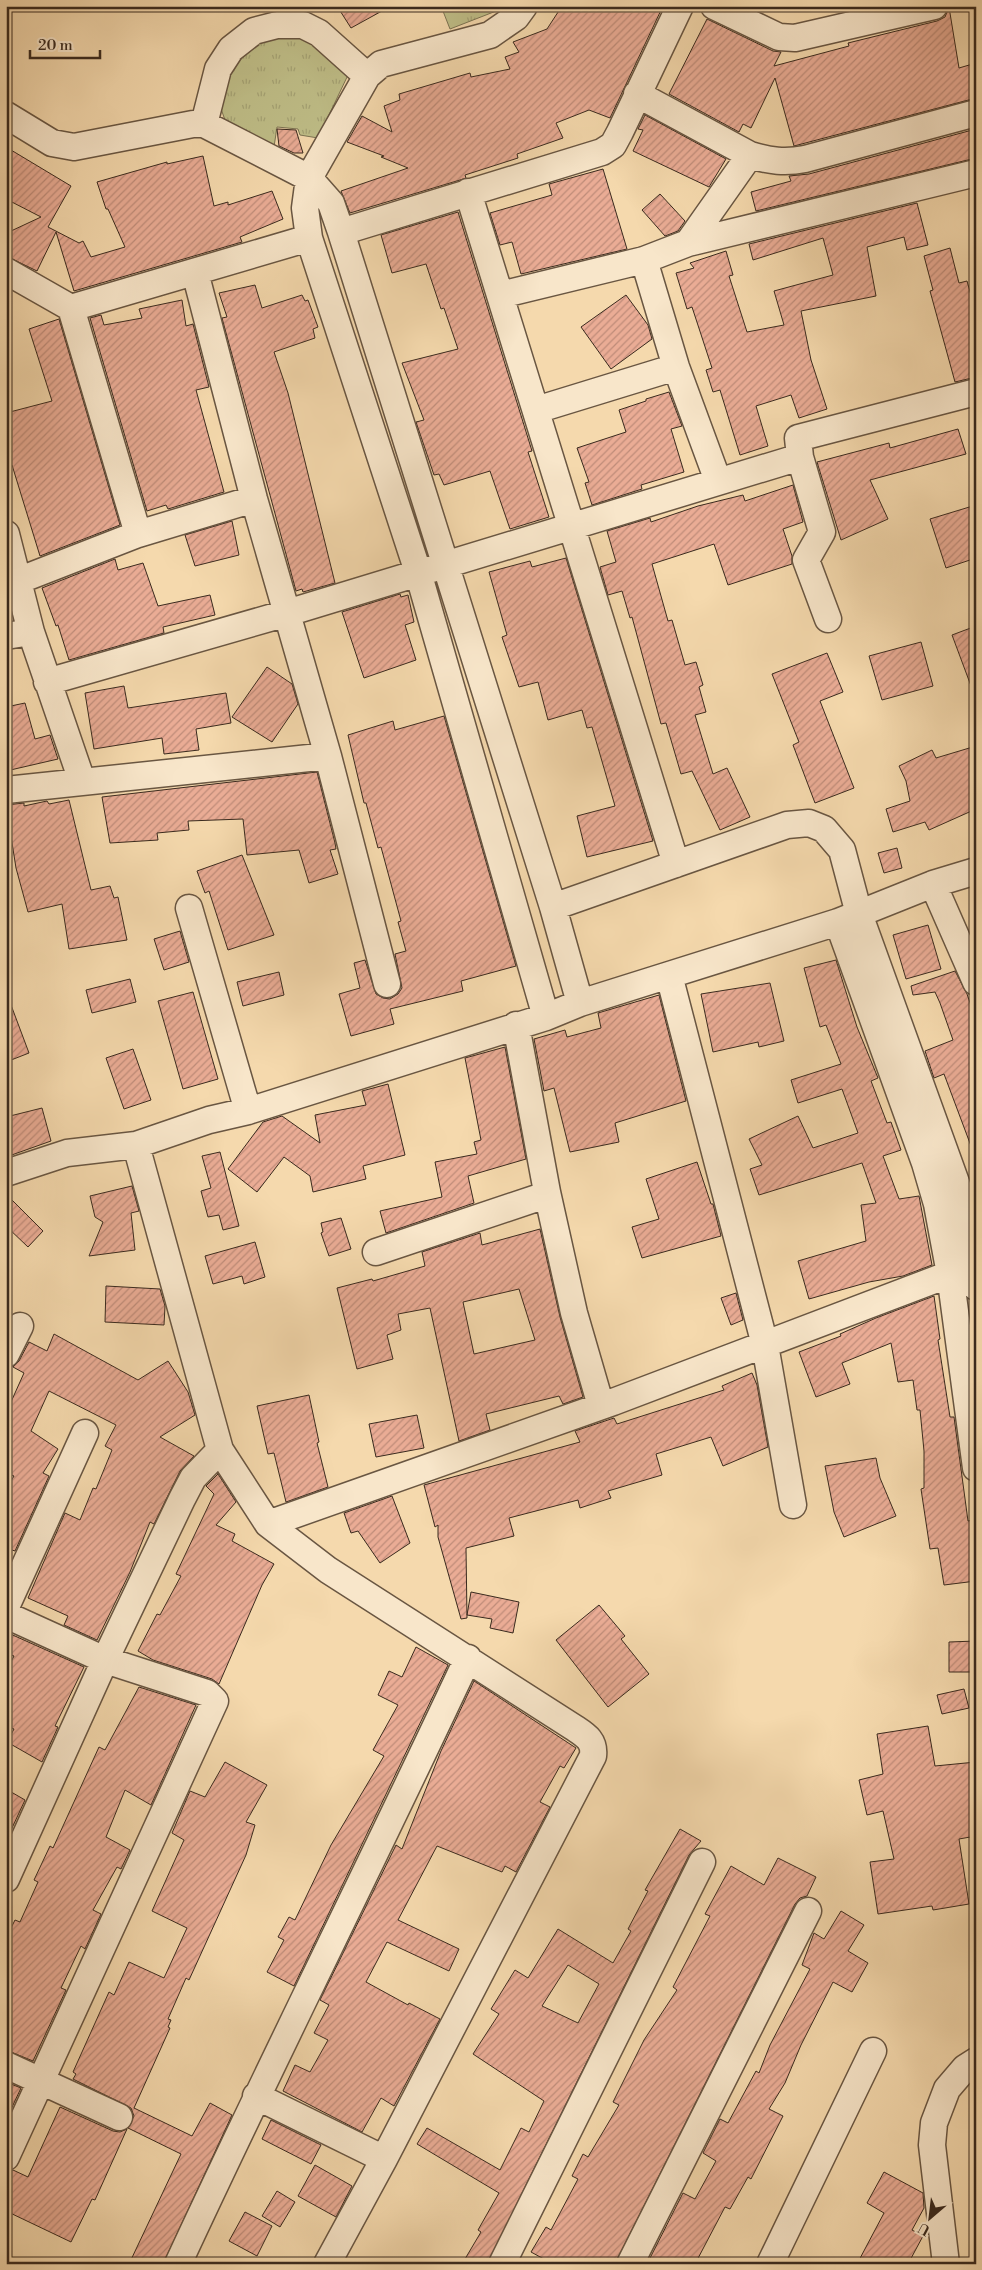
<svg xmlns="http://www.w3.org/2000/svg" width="982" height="2270" font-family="'Libre Bodoni',serif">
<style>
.grass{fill:url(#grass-tufts);stroke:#7c7453}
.building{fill:url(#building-hatch);stroke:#3a2a1e;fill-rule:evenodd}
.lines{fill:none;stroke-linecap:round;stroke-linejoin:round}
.minor-casing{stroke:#695642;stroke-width:29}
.minor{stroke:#f8e6ca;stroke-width:26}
</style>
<defs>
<pattern id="grass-tufts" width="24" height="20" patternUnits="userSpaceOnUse" patternTransform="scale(1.25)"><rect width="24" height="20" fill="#bfbe88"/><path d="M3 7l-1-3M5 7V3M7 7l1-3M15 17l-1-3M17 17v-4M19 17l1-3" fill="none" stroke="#a5a375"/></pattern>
<pattern id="building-hatch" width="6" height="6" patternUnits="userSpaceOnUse" patternTransform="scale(1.25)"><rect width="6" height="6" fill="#eaac95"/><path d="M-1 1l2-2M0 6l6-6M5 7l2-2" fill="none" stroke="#bf8c79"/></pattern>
</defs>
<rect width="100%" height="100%" fill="#f5d9ad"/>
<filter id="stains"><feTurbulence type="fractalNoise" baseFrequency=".004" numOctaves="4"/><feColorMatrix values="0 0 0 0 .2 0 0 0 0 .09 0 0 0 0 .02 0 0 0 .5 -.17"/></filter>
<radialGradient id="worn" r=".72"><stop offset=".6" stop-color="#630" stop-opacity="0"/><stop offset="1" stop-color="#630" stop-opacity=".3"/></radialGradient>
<path class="grass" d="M441 6H509L450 29Z
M305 31 348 75 318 138 300 135 298 129 277 127 274 147 225 120 220 106 232 55 267 32Z"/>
<path class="building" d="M337 6H391L351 28Z
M562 6H663L610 118 589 110 556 123 563 138 517 154 518 158 465 175 466 178 460 180 350 213 341 191 408 168 381 157 384 156 347 142 362 116 392 132 384 106 400 100 399 94 470 73 471 77 510 69 505 57 519 52 513 42 547 29Z
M949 7 959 68 976 63V98L794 146 775 78 751 128 743 124 739 132 669 94 707 19 773 51 781 52 774 66 849 46 848 43 937 21 945 17Z
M645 115 726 159 709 187 633 151 643 130 638 129Z
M277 129 296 130 303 153H294L279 146Z
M976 129V158L756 211 751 192 791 181 789 176 809 174Z
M6 147 71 186 48 227 79 243 83 241 91 257 125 247 108 209H106L97 182 167 162V164L203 156 214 206 228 202V205L272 191 283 219 240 237 242 242 74 291 56 232 37 271 6 256V241L11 231 41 217 6 199Z
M603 169 627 249 521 274 512 242 500 245 490 213 552 195 549 184Z
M660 194 685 221 678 231 665 236 642 210Z
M917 203 928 245 907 250 904 237 867 247 876 296 801 311 811 360 827 409 799 418 791 395 756 406 768 446 740 455 720 390 713 392 706 370 712 368 692 307 687 309 676 273 694 268 690 263 726 251 733 275 729 276 747 332 784 325 774 291 833 275 823 238 753 260 749 244Z
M458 212 532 451 528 452 549 517 510 529 490 471 444 485 439 474 434 475 416 422 424 420 402 363 458 349 444 308 441 309 426 264 392 273 381 235Z
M950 248 959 283 967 281 976 313V377L955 382 930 291 933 290 924 256Z
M255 285 262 308 302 295 305 301 308 300 318 327 313 329 315 338 274 352 288 393 335 583 303 592 302 589 296 591 222 318 227 317 219 293Z
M626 295 648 325 652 339 611 369 581 327Z
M182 300 186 326 193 324 209 387 196 390 224 492 168 509 166 505 147 511 90 318 101 315 104 325 142 318 139 309Z
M59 319 120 525 40 556 12 465 6 467V413L52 401 29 329Z
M669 392 682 426 671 429 684 472 641 485 642 489 592 505 585 483 589 482 577 448 626 432 619 410 646 401V399Z
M958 429 966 454 870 480 888 519 841 540 817 462 889 443 890 448Z
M793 485 803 522 783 529 792 556V564L728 585 714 544 652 564 668 621 672 620 685 665 696 662 703 685 699 687 706 712 695 715 713 774 727 768 750 817 720 830 692 771 681 774 666 723 661 724 632 617 630 618 622 591 608 595 600 567 616 562 607 531 650 518 651 522 698 506 743 495 745 501Z
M976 505V558L946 568 930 519Z
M232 521 239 555 195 566 185 535Z
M566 558 653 841 587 857 577 816 615 806 592 727 587 728 582 710 548 720 538 682 519 687 502 637 507 635 489 572 530 561 532 567Z
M115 559 118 570 143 563 158 606 210 595 215 615 163 627 164 633 69 660 58 625 56 626 42 588Z
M400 594 401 597 408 595 414 622 405 625 416 660 364 678 342 612Z
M976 626V694H974L952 635Z
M921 642 933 686 882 700 869 656Z
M827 653 843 692 820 701 854 788 815 803 793 745 799 742 772 674Z
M267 667 292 684 298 704 272 742 232 717Z
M124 686 128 708 226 693 231 723 196 729 199 750 164 754 162 738 94 749 85 693Z
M25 703 35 739 50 735 58 759 6 771V707Z
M444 716 516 966 461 981 463 991 390 1009 394 1024 351 1036 339 994 360 988 354 963 365 960 376 994 383 998 390 999 398 994 402 988 395 954 406 951 398 922 401 921 381 847 378 848 366 803H364L348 735 393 721 395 730Z
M976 746V809L929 830 925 822 893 832 886 809 910 801 906 781 899 766 932 750 936 758Z
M317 772 335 843 336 849 330 850 338 874 309 883 299 850 247 855 243 819 188 821 189 830 157 833 158 840 110 843 102 797Z
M69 800 91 890 110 886 114 898 118 897 127 940 69 949 62 904 28 912 16 868 6 805 24 803V806L47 801 49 804Z
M897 848 902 868 884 873 878 853Z
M242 855 274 935 228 950 209 891 205 893 197 871Z
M928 925 941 969 906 979 893 935Z
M180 931 189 962 164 970 154 939Z
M836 960 857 1027 878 1078 871 1081 887 1123 891 1122 901 1150 883 1156 899 1199 919 1196 932 1265 903 1276 869 1282 809 1299 798 1261 866 1241 861 1205 876 1203 862 1163 759 1195 750 1169 762 1165 749 1139 798 1116 813 1148 858 1133 842 1089 798 1103 791 1080 841 1064 826 1025 820 1027 804 968Z
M955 971 967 994 976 1020 974 1154 944 1074 934 1078 925 1051 953 1040 940 1003 935 992 913 995 911 986Z
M279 972 284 995 243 1006 237 982Z
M130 979 136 1002 92 1013 86 990Z
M770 983 784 1041 759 1047 758 1042 713 1052 701 994Z
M193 992 218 1079 183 1089 158 1001Z
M659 995 686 1101 615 1123 619 1142 570 1152 554 1088 544 1091 534 1039 565 1030 567 1037 601 1028 598 1013Z
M6 997H8L29 1053 6 1062Z
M505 1047 526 1159 468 1176 474 1203 386 1233 380 1211 442 1197 435 1162 477 1154 474 1142 481 1140 465 1058Z
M133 1049 151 1100 124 1109 106 1058Z
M388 1084 405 1155 363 1166 366 1179 313 1192 310 1176 284 1157 257 1192 228 1169 263 1122 282 1116 320 1143 315 1115 366 1105 362 1091Z
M42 1108 51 1141 6 1157V1117Z
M220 1152 239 1226 223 1230 219 1215 208 1217 201 1191 211 1188 202 1156Z
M697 1162 711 1204H713L721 1236 642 1258 632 1227 659 1219 646 1179Z
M132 1186 139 1211 131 1213 135 1250 89 1256 103 1222 95 1217 90 1196Z
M6 1194 43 1231 28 1247 6 1226Z
M341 1218 351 1249 329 1256 321 1233 323 1232 321 1223Z
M540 1229 560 1317 583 1397 563 1404 559 1396 486 1414 490 1430 459 1441 430 1308 398 1314 401 1330 387 1335 393 1359 357 1369 337 1288 372 1279 373 1281 425 1266 422 1252 480 1233 482 1245ZM519 1289 535 1340 474 1354 463 1302Z
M255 1242 265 1277 244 1284 242 1276 213 1284 205 1256Z
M106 1286 160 1289 165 1306 164 1325 105 1322Z
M736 1293 743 1320 731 1325 721 1298Z
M934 1296 940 1339 938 1340 950 1417H954L968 1521 973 1520 975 1545H972L976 1581 944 1585 938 1548 930 1549 921 1489 924 1488V1451L920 1410H917L913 1380 898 1382 891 1343 842 1363 850 1384 816 1397 799 1352 841 1336 840 1334 876 1318Z
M54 1334 138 1380 168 1361 188 1392 195 1415 160 1437 194 1456 180 1471 154 1524 150 1522 130 1572 97 1640 64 1625 68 1616 28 1598 65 1513 80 1520 93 1488 96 1489 112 1450 105 1446 116 1425 49 1391 31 1431 58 1449 43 1473 49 1476 15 1551 6 1548V1489L14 1476 6 1473V1413L24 1373 13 1367 19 1361 29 1342 47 1351Z
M752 1373 757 1385 768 1447 723 1466 711 1437 656 1454 662 1475 608 1491 611 1498 580 1508 578 1500 509 1518 514 1536 466 1548 467 1618 461 1619 438 1537V1525L435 1527 424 1485 580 1442 575 1431 614 1418 617 1424 724 1390 722 1386Z
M309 1395 319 1442 317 1443 328 1487 286 1502 274 1453 268 1454 257 1406Z
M417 1415 424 1448 376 1457 369 1424Z
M876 1458 880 1478 896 1516 844 1537 834 1512 825 1466Z
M218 1474 236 1502 216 1525 235 1534 232 1541 274 1564 262 1585 219 1684 212 1679 153 1660 138 1651 157 1614 160 1615 181 1576 176 1574 214 1494 206 1486Z
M392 1496 410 1543 380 1563 358 1531 351 1533 344 1513Z
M471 1592 519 1602 513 1633 490 1628 492 1619 467 1615Z
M599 1605 625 1636 621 1639 649 1674 608 1707 556 1640Z
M6 1632 84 1667 55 1726 58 1727 42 1762 7 1742 14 1729 6 1726V1671L14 1656 6 1653Z
M976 1641V1672H949V1642Z
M416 1647 448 1665 294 1986 267 1972 284 1940 278 1937 289 1917 295 1920 331 1845 384 1756 373 1750 398 1705 378 1695 389 1671 402 1677Z
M474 1681 576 1748 564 1768 560 1766 540 1802 550 1807 516 1872 505 1866 502 1872 437 1846 398 1920 459 1949 449 1971 387 1942 366 1982 408 2005 409 2003 440 2019 394 2106 381 2098 362 2132 283 2091 295 2065 310 2072 328 2040 314 2033 329 2005 320 2000 396 1845 402 1849 441 1751Z
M139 1687 196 1705 151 1805 125 1790 106 1837 130 1850 121 1869 117 1867 93 1910 101 1914 85 1949 81 1946 61 1988 66 1990 33 2061 6 2050V1938L15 1920 20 1922 38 1882 34 1880 50 1846 53 1848 99 1747 105 1750Z
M964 1689 969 1708 942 1714 937 1695Z
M928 1726 935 1766 976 1762V1836L959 1839 969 1904 933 1910 932 1906 878 1914 870 1862 894 1859 883 1811 867 1815 859 1780 883 1774 877 1734Z
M225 1762 267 1785 246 1822 255 1825 246 1855 189 1980 186 1978 168 2019 171 2020 168 2027 170 2028 134 2108 192 2136 210 2103 232 2115 163 2264H129L181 2154 128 2128 134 2116 131 2108 73 2079 76 2074 73 2072 109 1992 114 1995 129 1962 164 1978 187 1928 152 1911 184 1840 172 1833 190 1791 205 1797Z
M6 1789 25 1800 6 1841Z
M680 1829 701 1841 689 1855 487 2264H462L481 2232 478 2230 499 2193 417 2144 427 2128 500 2170 521 2128 529 2132 544 2101 473 2054 499 2014 491 2009 515 1970 528 1978 558 1929 613 1963 631 1931 628 1929 648 1891 645 1890ZM568 1965 599 1984 578 2023 542 2006Z
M778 1858 816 1877 807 1896 800 1898 795 1904 615 2264H553L531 2252 546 2227 551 2230 578 2179 572 2176 583 2154 588 2157 619 2105 613 2102 644 2040 677 1990 673 1987 710 1916 705 1914 731 1866 764 1885Z
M841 1911 864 1925 848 1951 868 1963 852 1992 833 1982 801 2045 785 2083 769 2109 783 2116 751 2179 748 2177 730 2209 725 2207 695 2264H647L683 2193 695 2199 716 2161 703 2153 720 2119 728 2123 756 2071 759 2073 770 2045 810 1969 802 1965 814 1933 824 1939Z
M6 2082 21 2088 6 2120Z
M60 2107 113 2131 120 2132 127 2129 95 2200 92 2199 71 2242 6 2211V2172L13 2170 28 2177Z
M271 2120 321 2145 311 2164 262 2139Z
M315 2165 352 2186 336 2217 298 2196Z
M884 2172 923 2193 924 2208 912 2230 923 2236 908 2264H857L884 2213 867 2203Z
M277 2191 295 2202 280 2227 262 2216Z
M245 2212 272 2226 257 2256 229 2241Z"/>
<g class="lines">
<g class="minor-casing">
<path id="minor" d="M714 6 779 37 795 38 934 6
M637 94 750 155C770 161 785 163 805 159L976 113
M6 115 52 143 74 147 193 124H204L309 178 367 76 381 64 490 35 516 17 524 6
M204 124 218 69 231 49 254 31 277 25H303L319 33 367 76
M309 178 305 208 309 238 418 572 546 1017
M309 178 331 203 341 232 553 907 580 1003
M468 192 676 864
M341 232 602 152 613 145 620 132 680 6
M688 243 976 173
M644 260 676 367 718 481
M6 271 71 308 309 238
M195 272 254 499 328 756 387 984
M500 295 644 260 688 243 750 155
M71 308 138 534 254 499
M536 410 676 367
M800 457 798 438 976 392
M6 534 31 632 82 781
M20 580 138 534
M6 636 31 632
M47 682 287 613 800 457 822 532 806 560 828 619
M6 790 328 756
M933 884 976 982
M553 907 787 825 809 823 824 829 842 850 859 914 958 1188 976 1287
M189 908 248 1111
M838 922 925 1163 937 1204 950 1274 976 1468
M669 975 765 1345 793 1505
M6 1173 67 1153 136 1145
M547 1192 574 1313 601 1406
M376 1252 540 1197 547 1192 516 1025
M6 1354 20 1326
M268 1524 613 1402 950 1274 973 1270
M6 1607 85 1433
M6 1615 105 1660 207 1693 215 1701 6 2157
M6 1879 105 1660 182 1499 193 1478 220 1450
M6 2065 119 2117
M256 2096 384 2159
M178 2264C272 2061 373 1861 468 1658
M327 2264 384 2159 593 1756C595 1740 585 1735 573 1727L328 1570 268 1524 220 1450 136 1145 209 1120 248 1111 546 1017 580 1003 838 922 933 884 976 871
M502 2264 702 1862
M630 2264 808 1911
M770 2264 873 2051
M946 2264 932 2145 934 2123 947 2089 965 2068 976 2061"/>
</g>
<use href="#minor" class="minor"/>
</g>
<rect width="982" height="2270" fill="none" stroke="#f5d9ad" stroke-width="25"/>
<rect x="8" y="8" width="967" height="2255" fill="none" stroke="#3a2a1e" stroke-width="2.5"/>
<rect x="12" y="12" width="957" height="2245" fill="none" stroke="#3a2a1e"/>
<g transform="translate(930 2218) rotate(208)" stroke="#f8e6ca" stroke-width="4" paint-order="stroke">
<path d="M0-4L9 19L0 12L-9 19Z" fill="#3a2a1e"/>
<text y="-8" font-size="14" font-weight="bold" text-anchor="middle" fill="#3a2a1e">U</text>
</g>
<path d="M30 50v8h70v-8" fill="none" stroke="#3a2a1e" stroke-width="2.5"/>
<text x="38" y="50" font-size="15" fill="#3a2a1e" stroke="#f8e6ca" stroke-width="4" paint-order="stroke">20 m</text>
<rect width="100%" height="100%" filter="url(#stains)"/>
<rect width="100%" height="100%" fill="url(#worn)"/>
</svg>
